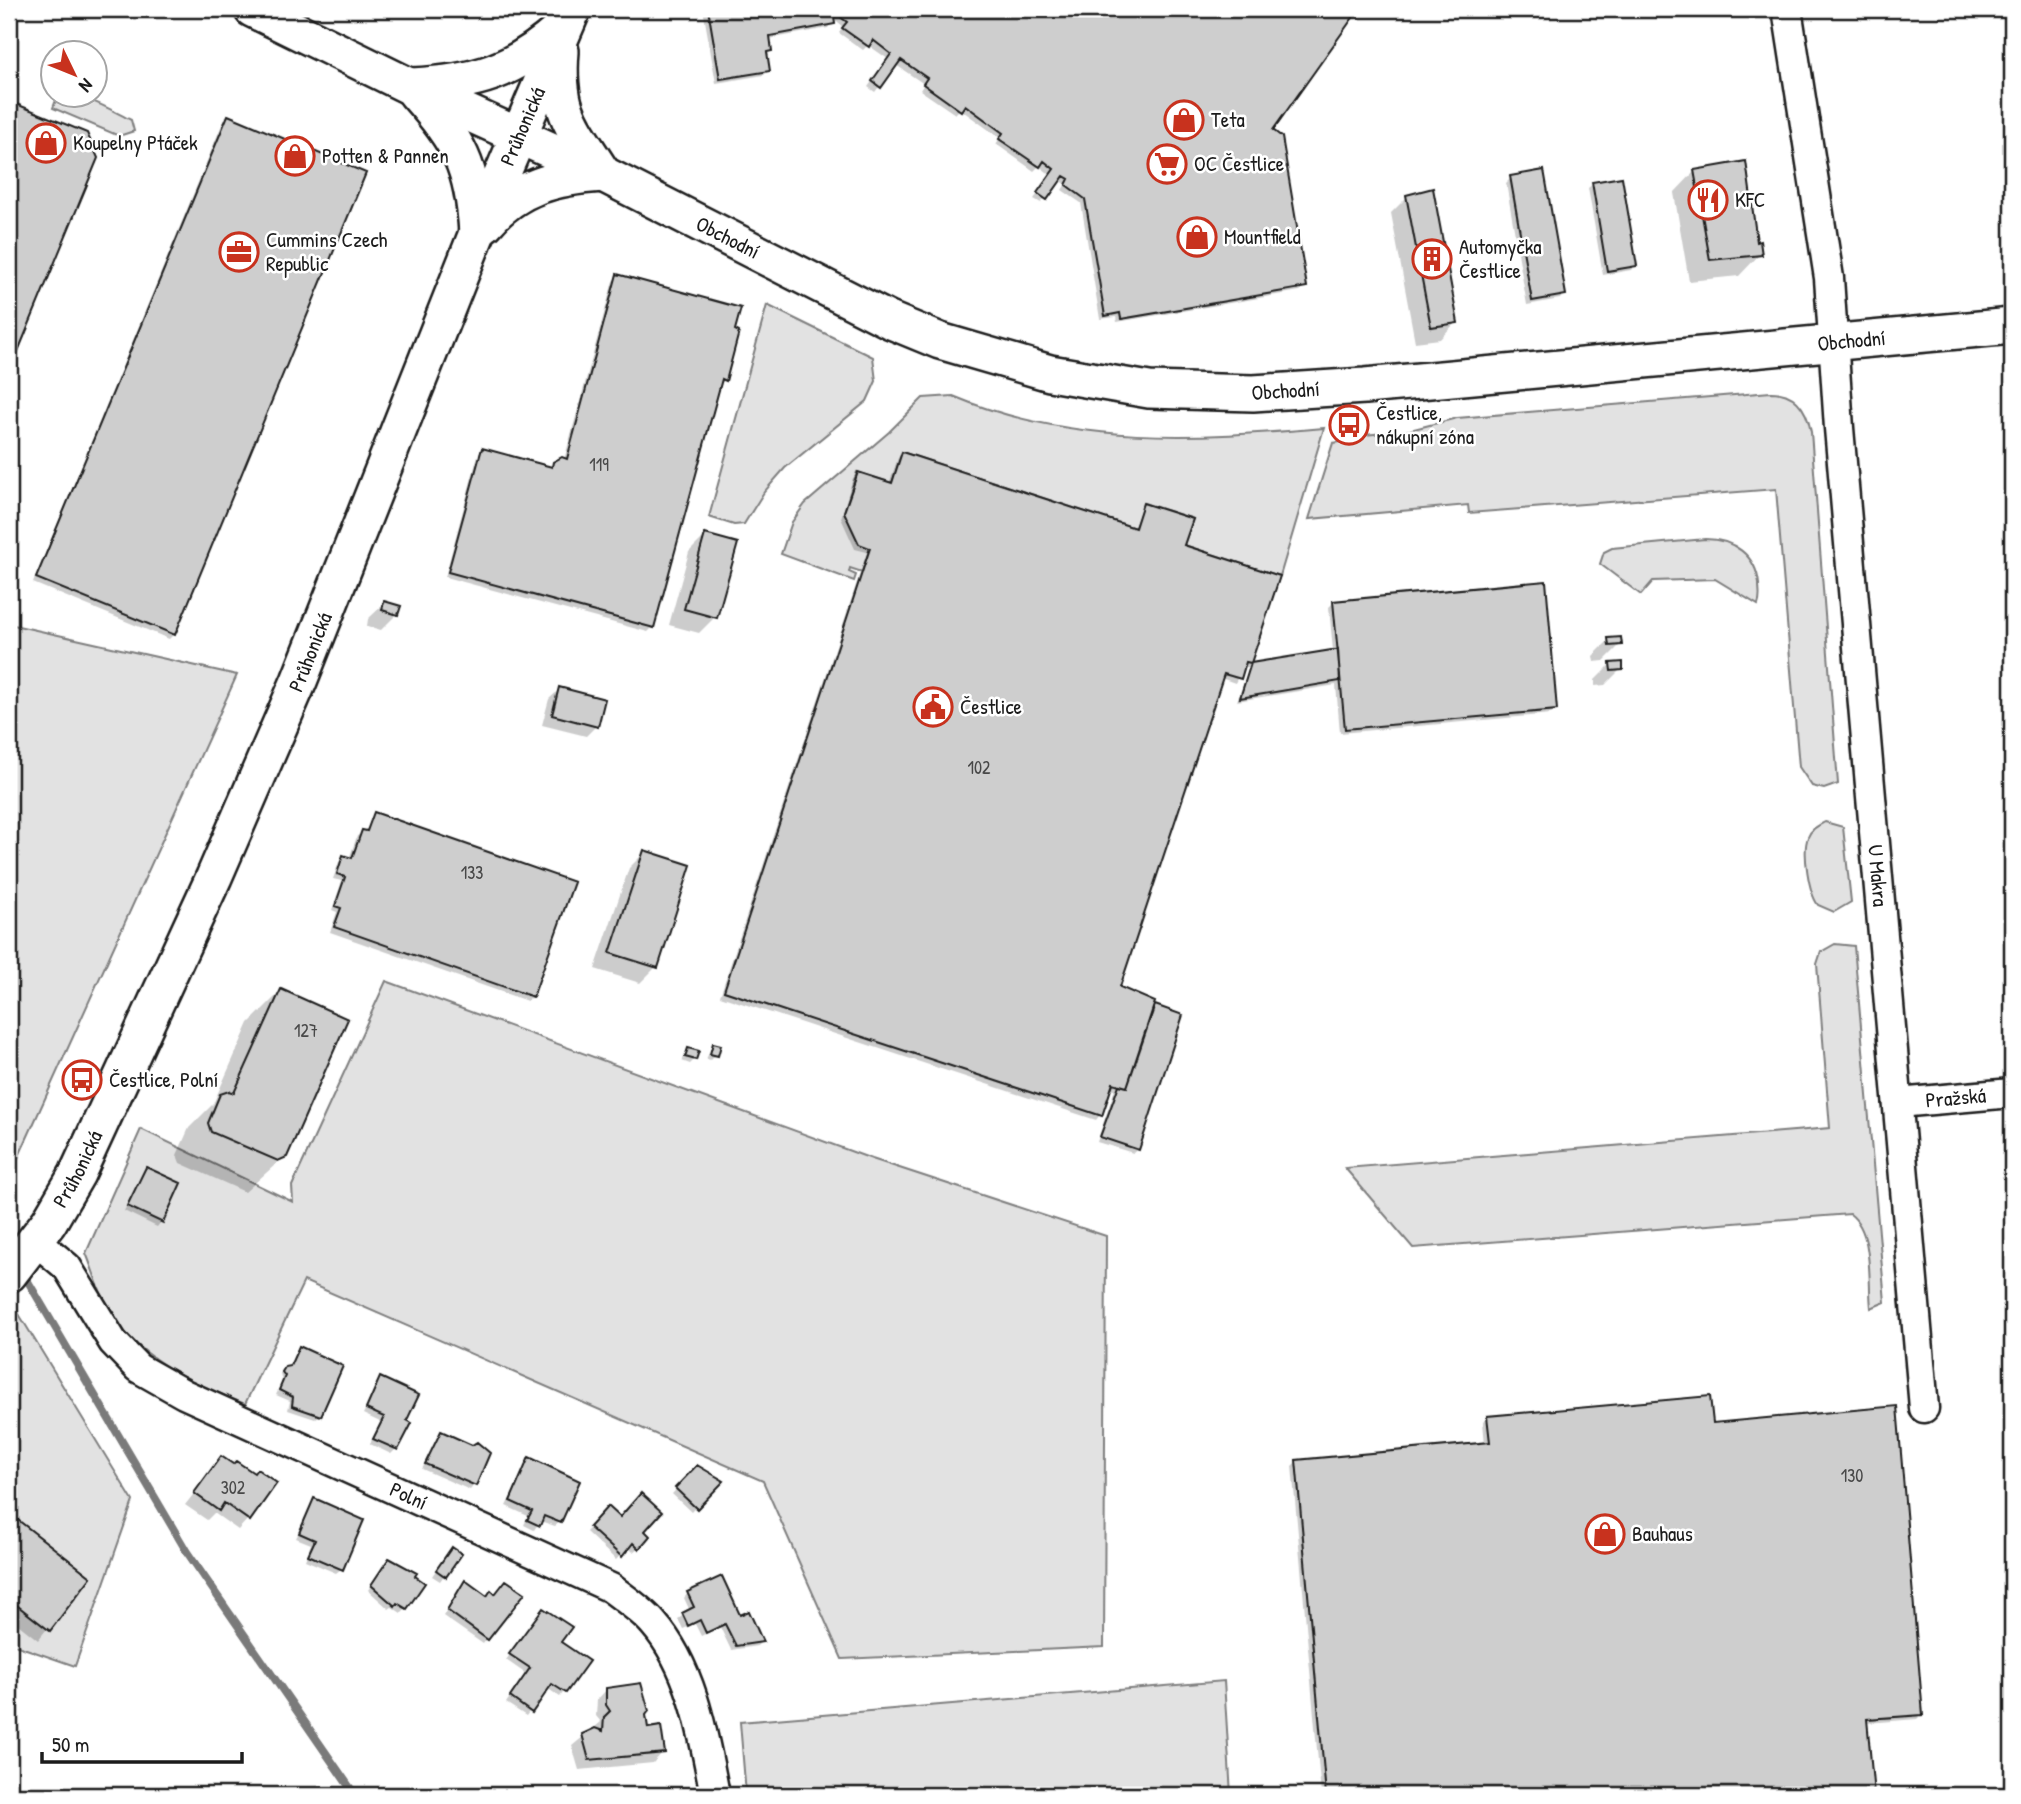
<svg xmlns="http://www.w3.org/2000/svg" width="2021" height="1804" font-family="'Patrick Hand',sans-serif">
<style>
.green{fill:#e2e2e2;stroke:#7f7f7f;stroke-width:2}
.shadow{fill:#0003}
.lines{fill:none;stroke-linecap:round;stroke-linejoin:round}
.stream{stroke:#7a7a7a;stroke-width:8}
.building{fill:#cecece;stroke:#1c1c1c;stroke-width:2}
.minor-casing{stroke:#1c1c1c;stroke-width:33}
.tertiary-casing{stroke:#1c1c1c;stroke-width:40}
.minor{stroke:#fff;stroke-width:28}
.tertiary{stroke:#fff;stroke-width:35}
.labels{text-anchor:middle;stroke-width:5;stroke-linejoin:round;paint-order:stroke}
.number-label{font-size:18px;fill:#484848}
.poi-label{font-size:21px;fill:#1c1c1c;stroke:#fff;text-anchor:start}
.street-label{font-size:21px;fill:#1c1c1c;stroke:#fff}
</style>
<rect width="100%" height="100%" fill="#fff"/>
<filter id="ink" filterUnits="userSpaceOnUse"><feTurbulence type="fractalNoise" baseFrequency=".0143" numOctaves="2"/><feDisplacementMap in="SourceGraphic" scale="14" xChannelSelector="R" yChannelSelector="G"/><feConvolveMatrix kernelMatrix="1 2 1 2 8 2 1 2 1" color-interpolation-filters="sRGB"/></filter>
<g filter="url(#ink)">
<path class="green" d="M58 95C86 94 107 108 131 120L134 131 119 136 53 108Z
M767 305 873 357 876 381 867 401 785 468 764 492 744 524 734 525 709 517Z
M1771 392C1796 392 1807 410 1811 432L1838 784 1824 789 1812 786 1799 767 1776 489 1469 513 1468 505 1309 519 1333 443 1363 439 1364 435 1406 431 1457 418Z
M953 396C1072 446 1199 439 1324 428L1280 576 1184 545 1193 519 1144 503 1135 528 902 452 892 483 857 472 844 512 870 548 862 572 850 568 849 572 856 575 854 581 781 554 792 522 805 504 889 432 923 398Z
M1705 539C1733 539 1756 555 1759 584 1759 592 1761 598 1758 605L1715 579 1653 581 1641 595 1600 564 1604 552 1612 548Z
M9 624 237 675 9 1178Z
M1825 822 1843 827 1851 902 1834 912 1818 905C1809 893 1802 852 1808 837 1811 829 1818 826 1825 822Z
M1835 944 1854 946 1885 1302 1871 1308C1868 1280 1874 1232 1850 1214L1413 1248 1345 1168 1830 1128 1817 964 1821 952Z
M386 981 872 1159 1106 1236 1104 1647 842 1659 763 1481 304 1281 245 1404C192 1382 133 1358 106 1304 98 1288 93 1270 86 1253L141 1129 293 1202 292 1186Z
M11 1301 133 1501 75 1666 9 1643V1304Z
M1224 1681 1231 1795H746L740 1722Z"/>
<path class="shadow" d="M703 9H1357L1270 131 1305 286 1300 291 1117 322 1116 317 1100 319 1081 203 1062 190 1066 184 1059 180 1041 203 1034 199 1051 175 1039 166 1034 171 996 144 1000 138 960 109 955 114 920 90 924 84 896 65 875 92 868 87 888 59 868 45 863 50 839 33 843 27 833 19 828 28 769 39 771 50 766 55 769 70 764 75 716 83Z
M9 103 85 134 96 158 9 368Z
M228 117 174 634 169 639 33 583 223 122Z
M1745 163 1756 244 1760 254 1739 276 1689 281 1674 193 1695 171Z
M1511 178 1564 294 1560 299 1527 305 1506 183Z
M1593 184 1635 265 1631 270 1603 275 1588 188Z
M1407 197 1456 322 1440 339 1415 342 1391 213Z
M618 276 733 332 725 380 720 384 653 627 648 632 445 577 478 455 482 450 550 468 564 460 613 281Z
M902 454 1132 530 1144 505 1182 546 1278 577 1249 666 1333 651 1329 607 1334 602 1556 709 1551 714 1340 733 1336 685 1237 701 1250 667H1243L1235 683 1221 678 1118 988 1181 1016 1138 1149 1133 1153 1097 1142 1115 1089 1109 1088 1100 1115 1096 1120 720 996 867 552 855 549 841 518 853 478 858 474 889 484 898 458Z
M705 536 715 617 699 633 669 625 689 552Z
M385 603 397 614 381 630 367 626 368 619Z
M1609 640 1620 645 1604 661 1594 662 1593 656Z
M1611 664 1621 669 1605 685 1595 686V680Z
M560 689 596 726 586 736 542 725 549 699Z
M374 814 532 996 527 1001 330 932 337 912 332 910 342 881 333 879 339 862 344 857 349 859 357 836 365 832Z
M645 852 656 967 640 983 595 969 629 868Z
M281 991 285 1156 245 1192 180 1163 177 1155 189 1128 213 1104 249 1023Z
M713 1045 716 1055 711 1060 706 1059Z
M688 1050 695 1059 690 1064 682 1061Z
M146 1169 161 1222 157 1227 124 1211Z
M299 1348 320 1415 315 1419 288 1410 290 1401 276 1395 282 1382 280 1373 288 1368Z
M381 1379 396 1449 391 1454 370 1444 380 1422 363 1414Z
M1488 1417 1711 1425 1922 1714 1917 1719 1866 1723 1872 1795H1321L1292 1466 1297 1461 1485 1445 1483 1422Z
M441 1433 474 1485 470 1490 422 1469Z
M222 1458 248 1519 238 1530 214 1513 207 1520 185 1505Z
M530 1459 560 1522 555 1526 540 1521 534 1530 524 1525 528 1516 506 1506Z
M697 1467 721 1481 691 1512 672 1494Z
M2012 1497V1614L2004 1506Z
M315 1500 341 1569 336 1573 305 1560 311 1544 296 1538Z
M608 1508 642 1531 638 1548 633 1552 628 1547 616 1560 586 1532Z
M9 1515 89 1577 38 1640 9 1617Z
M447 1554 459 1555 440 1581 432 1576Z
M385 1565 406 1608 401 1613 392 1607 389 1609 368 1590Z
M465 1583 487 1639 483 1644 443 1616Z
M688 1593 739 1618 761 1642 757 1646 731 1650 720 1627 701 1636 695 1624 683 1629 678 1619 690 1611 684 1598Z
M539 1615 559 1642 586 1661 560 1697 547 1688 526 1716 506 1703 526 1674 506 1660Z
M607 1689 644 1714 647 1730 663 1752 653 1763 579 1770 572 1746 601 1722 596 1716 597 1700Z"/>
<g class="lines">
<path class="stream" d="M26 1278 187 1552 355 1795"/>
</g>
<path class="building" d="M708 9H1359L1273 130 1282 137 1307 287 1121 319 1120 313 1105 316 1085 199 1066 185 1069 179 1064 176 1047 200 1037 193 1054 169 1044 161 1040 167 999 139 1003 133 965 105 961 111 923 84 927 78 901 60 881 88 872 81 891 54 873 40 869 47 842 28 847 22 839 16 834 17 835 24 770 36 772 51 767 52 770 71 720 79Z
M9 101 87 133 98 158 9 373Z
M228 115 366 173 175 635 36 578Z
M1746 161 1757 242 1760 241 1762 255 1710 260 1694 170Z
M1544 170 1566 295 1532 301 1510 176Z
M1622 177 1637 266 1607 271 1592 182Z
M1433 188 1458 323 1431 327 1406 195Z
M617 274 741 308 735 330 739 332 726 381 722 379 654 628 448 572 482 448 552 467 553 462 562 457 567 459Z
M902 452 1135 528 1143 503 1193 519 1184 545 1280 576 1251 663 1246 662 1241 679 1224 674 1120 987 1155 1002 1127 1087 1113 1083 1102 1116 724 991 870 548 859 544 844 512 858 472 892 483Z
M705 534 738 543 717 618 684 609Z
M1546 581 1557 710 1345 729 1333 601Z
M384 601 401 606 398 615 382 610Z
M1621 637 1622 645 1609 646 1608 638Z
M1338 649 1340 681 1240 698 1251 663Z
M1623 662V670L1611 671 1610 663Z
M559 687 605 699 598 727 552 715Z
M374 812 574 882 533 997 334 927 341 908 335 906 345 877 337 874 343 855 352 858 362 830 367 831Z
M644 850 691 865 658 968 610 953Z
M281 989 348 1019 287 1157 278 1161 211 1132 208 1123 220 1094 229 1091 234 1093Z
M1155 1005 1183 1015 1139 1150 1100 1137 1119 1085 1127 1087Z
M713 1043 721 1045 718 1056 710 1054Z
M688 1048 699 1051 696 1060 685 1057Z
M146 1167 181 1183 163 1223 127 1206Z
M299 1346 343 1366 321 1416 292 1406 293 1397 279 1390 285 1376 282 1372 285 1367 290 1366Z
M380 1377 419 1395 407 1420 412 1423 398 1450 373 1439 384 1417 366 1409Z
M1710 1396 1713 1423 1897 1406 1923 1715 1867 1719 1874 1795H1686V1790L1626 1795H1326L1296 1460 1490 1442 1487 1416Z
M441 1431 472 1445 477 1442 490 1453 476 1486 425 1464Z
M221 1456 233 1464 236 1461 254 1473 257 1469 277 1483 250 1521 224 1503 219 1511 194 1493Z
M529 1457 580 1481 561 1523 544 1516 540 1526 527 1520 532 1511 510 1501Z
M697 1465 724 1481 697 1509 675 1488Z
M641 1493 662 1512 645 1531 650 1536 639 1549 633 1543 622 1557 589 1527 608 1506 620 1517Z
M314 1498 364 1520 343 1570 308 1555 315 1540 299 1533Z
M9 1513 91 1577 50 1631 9 1599Z
M452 1547 462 1554 446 1577 436 1570Z
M389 1558 417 1573 415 1576 425 1583 407 1609 397 1603 395 1606 371 1585Z
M722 1576 740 1615 749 1611 763 1642 736 1646 725 1624 706 1633 700 1620 688 1626 682 1613 694 1607 687 1592Z
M465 1580 487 1596 491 1590 495 1594 506 1580 525 1593 488 1640 447 1610Z
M543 1608 572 1627 561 1642 589 1661 566 1693 552 1684 532 1713 510 1697 530 1668 509 1654Z
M641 1683 649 1711 646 1715 648 1728 661 1726 665 1753 589 1760 582 1734 595 1728 603 1731 604 1717 610 1711 606 1705V1688Z"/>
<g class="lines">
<g class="minor-casing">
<g id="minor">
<path id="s1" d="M1787 9 1829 278 1839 428 1924 1408"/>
<path id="s2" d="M1898 1103 2012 1093"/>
<path id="s3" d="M36 1241 67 1267 113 1342 138 1368 184 1394 611 1588C625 1599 642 1610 653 1623 693 1668 704 1738 715 1795"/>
</g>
</g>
<g class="tertiary-casing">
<g id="tertiary">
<path id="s4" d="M252 9 409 86 603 174 889 320 940 341 1050 373 1149 390 1253 393 1365 386 2012 326"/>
<path d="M561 51C556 112 572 125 603 174"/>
<path d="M412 86C475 83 513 72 561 29"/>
<path d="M416 93C459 142 473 166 477 233"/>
<path d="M485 224C517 186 556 177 603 174"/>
<path id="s5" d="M9 1274 49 1222 77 1174 214 877 299 681 477 233 573 9"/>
</g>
</g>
<use href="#minor" class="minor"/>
<use href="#tertiary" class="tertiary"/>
</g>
</g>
<defs>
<g id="shop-ring" transform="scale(2.0125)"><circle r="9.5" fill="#fff" stroke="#c8321e" stroke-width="1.5"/><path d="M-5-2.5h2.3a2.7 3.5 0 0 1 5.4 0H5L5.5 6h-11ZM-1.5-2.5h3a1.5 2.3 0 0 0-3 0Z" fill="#c8321e"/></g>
<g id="supermarket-ring" transform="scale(2.0125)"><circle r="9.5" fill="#fff" stroke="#c8321e" stroke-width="1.5"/><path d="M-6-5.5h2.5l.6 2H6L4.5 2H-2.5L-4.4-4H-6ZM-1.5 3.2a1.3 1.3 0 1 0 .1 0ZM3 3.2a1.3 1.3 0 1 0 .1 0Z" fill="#c8321e"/></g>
<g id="restaurant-ring" transform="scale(2.0125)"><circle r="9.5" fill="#fff" stroke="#c8321e" stroke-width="1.5"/><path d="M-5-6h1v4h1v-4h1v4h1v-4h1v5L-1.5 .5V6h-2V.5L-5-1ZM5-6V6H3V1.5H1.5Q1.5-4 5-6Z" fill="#c8321e"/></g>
<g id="office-ring" transform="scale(2.0125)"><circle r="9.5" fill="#fff" stroke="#c8321e" stroke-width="1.5"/><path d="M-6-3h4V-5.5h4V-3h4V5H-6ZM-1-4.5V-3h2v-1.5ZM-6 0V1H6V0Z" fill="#c8321e"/></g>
<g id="building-ring" transform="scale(2.0125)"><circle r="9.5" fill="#fff" stroke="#c8321e" stroke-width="1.5"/><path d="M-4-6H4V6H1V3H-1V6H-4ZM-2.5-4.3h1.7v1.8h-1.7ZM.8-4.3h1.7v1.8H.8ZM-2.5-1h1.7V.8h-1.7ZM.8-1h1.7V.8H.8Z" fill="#c8321e"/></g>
<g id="bus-ring" transform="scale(2.0125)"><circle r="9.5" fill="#fff" stroke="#c8321e" stroke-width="1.5"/><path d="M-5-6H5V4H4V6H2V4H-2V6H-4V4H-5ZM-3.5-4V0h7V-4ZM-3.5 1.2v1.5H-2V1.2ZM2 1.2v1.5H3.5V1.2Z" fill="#c8321e"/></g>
<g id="civic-ring" transform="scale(2.0125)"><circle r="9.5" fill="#fff" stroke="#c8321e" stroke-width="1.5"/><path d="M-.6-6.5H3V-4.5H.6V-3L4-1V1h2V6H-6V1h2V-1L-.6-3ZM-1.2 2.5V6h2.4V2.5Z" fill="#c8321e"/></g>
</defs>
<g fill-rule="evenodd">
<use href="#shop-ring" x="1184" y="120"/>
<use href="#shop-ring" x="46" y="143"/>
<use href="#shop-ring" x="295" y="156"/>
<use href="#supermarket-ring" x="1167" y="164"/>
<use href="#restaurant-ring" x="1708" y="200"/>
<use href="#shop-ring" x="1197" y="237"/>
<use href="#office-ring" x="239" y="252"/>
<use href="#building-ring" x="1432" y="259"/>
<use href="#bus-ring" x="1349" y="425"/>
<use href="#civic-ring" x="933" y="707"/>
<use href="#bus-ring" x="82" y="1080"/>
<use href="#shop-ring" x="1605" y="1534"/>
</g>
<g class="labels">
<g class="number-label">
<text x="599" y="471">119</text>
<text x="979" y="774">102</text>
<text x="472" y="879">133</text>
<text x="306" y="1037">127</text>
<text x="1852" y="1482">130</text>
<text x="233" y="1494">302</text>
</g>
<g class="poi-label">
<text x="1211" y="127">Teta</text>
<text x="73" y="150">Koupelny Ptáček</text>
<text x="322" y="163">Potten &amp; Pannen</text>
<text x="1194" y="171">OC Čestlice</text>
<text x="1735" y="207">KFC</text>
<text x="1224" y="244">Mountfield</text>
<text x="266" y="247">Cummins Czech<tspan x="266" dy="24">Republic</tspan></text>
<text x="1459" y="254">Automyčka<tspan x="1459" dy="24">Čestlice</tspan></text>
<text x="1376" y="420">Čestlice,<tspan x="1376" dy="24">nákupní zóna</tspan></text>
<text x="960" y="714">Čestlice</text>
<text x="109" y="1087">Čestlice, Polní</text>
<text x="1632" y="1541">Bauhaus</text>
</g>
<g class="street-label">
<text dy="7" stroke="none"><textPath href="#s5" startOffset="1260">Průhonická</textPath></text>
<text dy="7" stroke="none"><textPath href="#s4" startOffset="528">Obchodní</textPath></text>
<text dy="7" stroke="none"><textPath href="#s4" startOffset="1684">Obchodní</textPath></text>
<text dy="7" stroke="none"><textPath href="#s4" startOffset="1116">Obchodní</textPath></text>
<text dy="7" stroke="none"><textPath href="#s5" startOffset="693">Průhonická</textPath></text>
<text dy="7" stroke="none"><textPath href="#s1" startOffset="872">U Makra</textPath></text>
<text dy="7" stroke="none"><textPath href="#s2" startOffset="58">Pražská</textPath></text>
<text dy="7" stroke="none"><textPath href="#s5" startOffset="126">Průhonická</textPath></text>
<text dy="7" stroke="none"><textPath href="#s3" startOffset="464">Polní</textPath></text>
</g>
</g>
<rect width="2021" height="1804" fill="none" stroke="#fff" stroke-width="35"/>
<rect x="18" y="18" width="1986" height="1769" fill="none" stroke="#1c1c1c" stroke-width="2.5" filter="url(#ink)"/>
<g transform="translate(74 74) rotate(133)"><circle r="33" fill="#ffffff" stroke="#a4a4a4" stroke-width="2"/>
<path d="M0-5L12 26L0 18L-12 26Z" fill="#c8321e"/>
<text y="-10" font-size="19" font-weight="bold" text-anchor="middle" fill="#1c1c1c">N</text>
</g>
<path d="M42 1752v10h200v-10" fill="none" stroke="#1c1c1c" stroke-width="3.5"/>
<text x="52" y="1752" font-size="21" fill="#1c1c1c" stroke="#ffffff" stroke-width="5" paint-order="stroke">50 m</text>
</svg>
